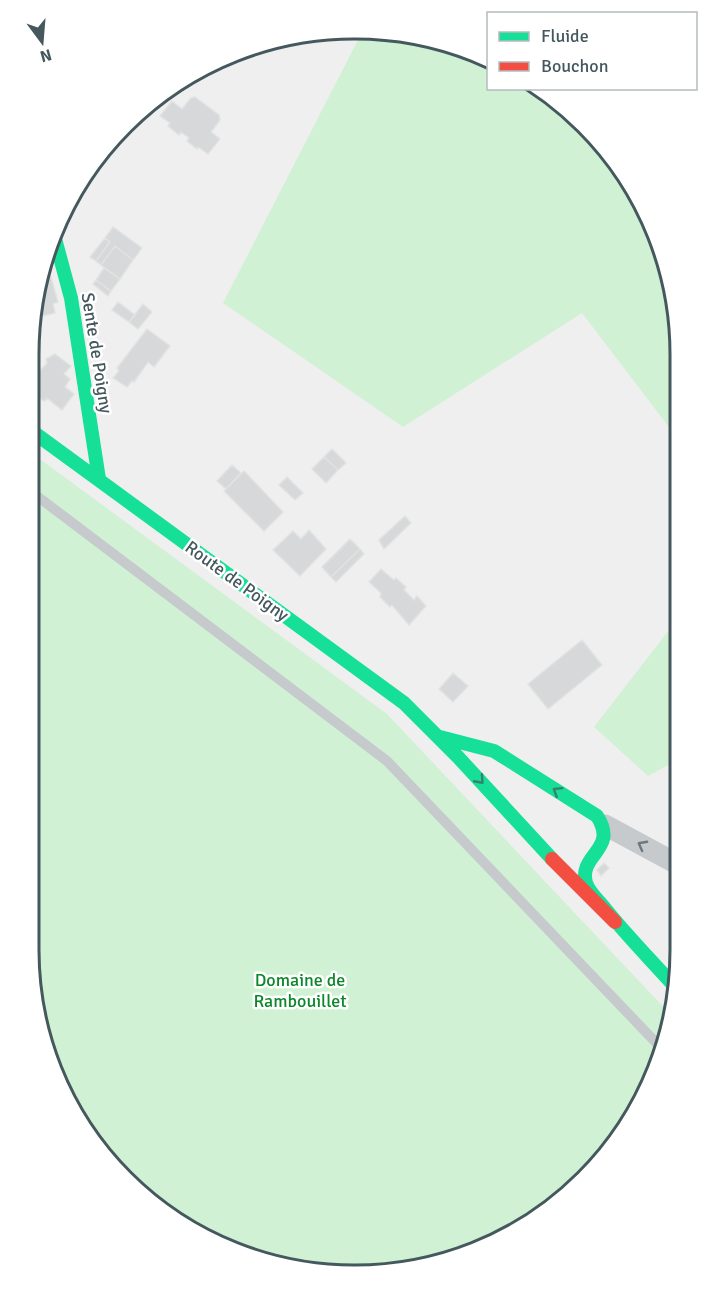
<svg xmlns="http://www.w3.org/2000/svg" width="709" height="1304" font-family="Signika,sans-serif">
<style>
.green{fill:#d1f1d5}
.building{fill:#d7d8d9;stroke:#e1e2e2;stroke-width:1.5}
.lines{fill:none;stroke-linecap:round;stroke-linejoin:round}
.lane{stroke:#c6cacc;stroke-width:10}
.street{stroke:#c6cacc;stroke-width:21}
.fast{stroke:#16e098;stroke-width:14}
.jam{stroke:#f24e42;stroke-width:14}
.oneway{stroke:#36816f}
.oneway2{stroke:#6b7a7f}
.labels{text-anchor:middle;stroke-width:5;stroke-linejoin:round;paint-order:stroke}
.street-label{font-size:18px;fill:#44585e;stroke:#fff}
.park-label{font-size:18px;fill:#0d872b;stroke:#fff}
.rim{fill:none;stroke:#44585e;stroke-width:3}
</style>
<rect width="100%" height="100%" fill="#f0efef"/>
<path class="green" d="M397 31 488 62V88L539 89 585 124 626 174 663 249 678 312V439L582 313 403 427 223 303 361 34Z
M29 451 387 714 672 1016 669 1034 637 1112 570 1194 480 1251 376 1275 270 1264 174 1221 96 1148 46 1055 29 949Z
M679 617V759L648 776 594 727Z"/>
<path class="building" d="M195 97 219 115 220 120 211 132 220 139 208 154 198 147 197 149 187 141 189 138 181 132 179 135 168 126 170 123 160 116 172 101 182 109 191 98Z
M113 227 142 248 133 260 115 246 101 265 96 261 110 242 105 238Z
M105 238 110 242 96 261 90 257Z
M115 246 133 260 120 279 101 265Z
M45 256 58 302 53 304 55 313 38 317 35 307H34L40 270Z
M104 268 120 279 111 291 96 280Z
M96 280 111 291 108 296 93 284Z
M118 302 135 315 129 322 112 310Z
M143 304 152 312 138 329 129 322Z
M147 329 170 346 154 367 148 362 134 382 132 381 127 387 113 378 119 371 117 368Z
M55 354 71 366 64 374 70 379 65 387 74 394 62 410 47 398 45 401 38 398 29 389V370L37 376 38 373 47 363 46 359Z
M332 449 346 463 338 470 324 457Z
M324 457 338 470 326 483 312 469Z
M232 465 241 473 226 489 217 481Z
M244 471 283 512 264 531 224 491Z
M287 477 303 493 295 500 279 485Z
M405 516 411 523 384 549 379 540Z
M309 530 326 549 300 576 273 550 293 531 301 539Z
M350 539 360 549 331 577 322 567Z
M360 549 364 554 336 582 331 577Z
M381 569 394 580 396 578 406 587 404 590 414 600 417 596 426 606 409 625 392 605 390 607 380 597 381 593 369 582Z
M582 640 602 665 548 709 528 684Z
M453 673 468 686 453 702 439 689Z
M679 814V829L672 818Z
M604 863 609 868 601 876 597 870Z"/>
<g class="lines">
<path class="lane" d="M29 490 387 761 663 1050"/>
<path class="street" d="M605 825 679 865"/>
<path class="fast" d="M54 235 71 298 99 479
M29 429 404 703 458 757 552 859
M440 737 494 751 597 816C619 850 578 854 586 883 589 892 597 899 603 906 626 935 652 961 677 989"/>
<path class="jam" d="M552 859 615 922"/>
</g>
<defs><path id="oneway-chevron" d="M-2-3.5L2.5 0L-2 3.5" fill="none" stroke-width="1.6" stroke-linecap="round" stroke-linejoin="round" transform="scale(1.5)"/></defs>
<g class="oneway">
<use href="#oneway-chevron" transform="translate(480 780) rotate(48)"/>
<use href="#oneway-chevron" transform="translate(557 791) rotate(-148)"/>
</g>
<use class="oneway2" href="#oneway-chevron" transform="translate(642 845) rotate(-152)"/>
<g class="labels">
<g class="street-label">
<text transform="translate(97 353) rotate(81)" y="6">Sente de Poigny</text>
<text transform="translate(237 581) rotate(36)" y="6">Route de Poigny</text>
</g>
<g class="park-label">
<text x="300" y="986">Domaine de<tspan x="300" dy="21">Rambouillet</tspan></text>
</g>
</g>
<path d="M0 0H709V1304H0ZM354 39H355A315 315 0 0 1 670 354V950A315 315 0 0 1 355 1265H354A315 315 0 0 1 39 950V354A315 315 0 0 1 354 39Z" fill="#fff" fill-rule="evenodd"/>
<path class="rim" d="M354 39H355A315 315 0 0 1 670 354V950A315 315 0 0 1 355 1265H354A315 315 0 0 1 39 950V354A315 315 0 0 1 354 39Z"/>
<rect x="487" y="12" width="210" height="78" fill="#ffffff" stroke="#b4bcbf" stroke-width="1.5"/>
<rect x="499" y="32" width="30" height="9" fill="#16e098" stroke="#b4bcbf" stroke-width="1.5"/>
<text x="541" y="42" font-size="18" fill="#44585e">Fluide</text>
<rect x="499" y="62" width="30" height="9" fill="#f24e42" stroke="#b4bcbf" stroke-width="1.5"/>
<text x="541" y="72" font-size="18" fill="#44585e">Bouchon</text>
<g transform="translate(42 42) rotate(164)" stroke="#ffffff" stroke-width="4.5" paint-order="stroke">
<path d="M0-4.5L10 22L0 15L-10 22Z" fill="#44585e"/>
<text y="-9" font-size="16" font-weight="bold" text-anchor="middle" fill="#44585e">N</text>
</g>
</svg>
